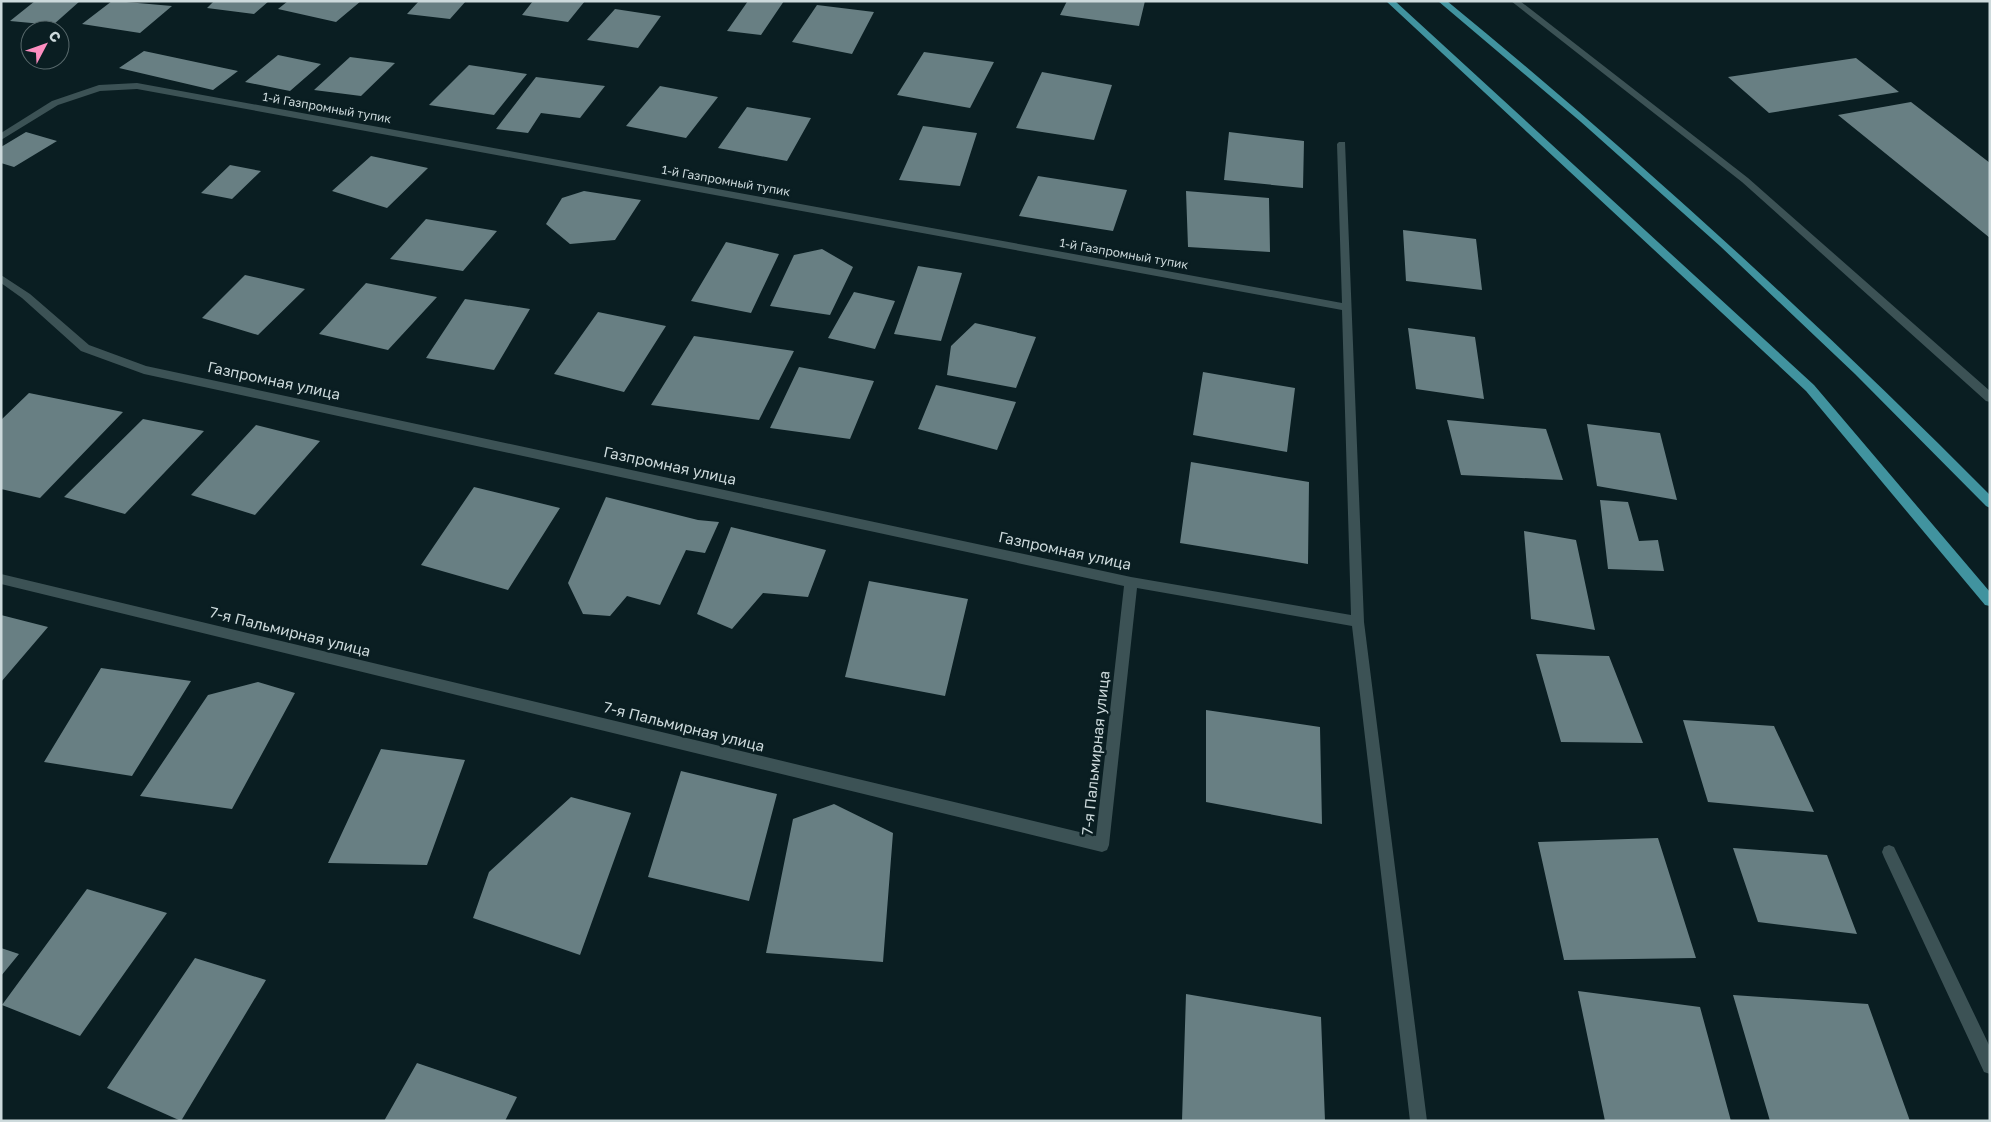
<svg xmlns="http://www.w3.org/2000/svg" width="1991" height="1122" font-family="'Golos Text',sans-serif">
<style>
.building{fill:#687f83}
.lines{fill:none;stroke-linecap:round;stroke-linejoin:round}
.minor{fill:#3c5255;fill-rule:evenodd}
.major{fill:#41939f;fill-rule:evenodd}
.labels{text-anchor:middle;stroke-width:5;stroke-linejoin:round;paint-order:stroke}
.far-street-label{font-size:12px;fill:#cddadc;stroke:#0a1e22}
.street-label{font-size:15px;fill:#cddadc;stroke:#0a1e22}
</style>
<rect width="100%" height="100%" fill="#0a1e22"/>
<path class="building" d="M35 1H80L53 25 10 21Z
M112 1H115L172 6 140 33 82 24Z
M214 1H269L254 14 207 8Z
M288 1H361L336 22 278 9Z
M419 1H466L450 19 407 14Z
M533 1H585L568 22 522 15Z
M748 1H784L761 35 727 31Z
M1067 1H1145L1139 26 1060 15Z
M817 5 874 12 852 54 792 42Z
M615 9 661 16 638 48 587 40Z
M144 51 238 71 213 90 119 68Z
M924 52 994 62 970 108 897 95Z
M278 55 321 64 290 91 245 82Z
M350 57 395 63 361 96 314 90Z
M1856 58 1899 92 1769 113 1728 77Z
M469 65 527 74 494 115 429 105Z
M1042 72 1112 85 1094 140 1016 128Z
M536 77 605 86 580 118 541 113 528 133 496 129Z
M660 86 718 97 686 138 626 126Z
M1911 102 1990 163V238L1838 115Z
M747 107 811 118 787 161 718 148Z
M923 126 977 133 960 186 899 180Z
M26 132 57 141 14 167 1 163V147Z
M1229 132 1304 141 1303 188 1224 180Z
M371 156 428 168 387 208 332 191Z
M230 165 261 171 232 199 201 193Z
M1038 176 1127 190 1113 231 1019 216Z
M584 191 641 200 615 240 570 244 546 224 562 198Z
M1186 191 1269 198 1270 252 1188 247Z
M426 219 497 231 463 271 390 259Z
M1403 230 1476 239 1482 290 1406 281Z
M726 242 779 254 751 313 691 301Z
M822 249 853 267 830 315 770 306 794 255Z
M918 266 962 273 941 341 894 334Z
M245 275 305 289 258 335 202 318Z
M366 283 437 297 388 350 319 334Z
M854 292 895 301 875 349 828 338Z
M465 299 530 309 494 370 426 358Z
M598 312 666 326 624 392 554 374Z
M975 323 1036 337 1016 388 947 375 951 346Z
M1408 328 1475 337 1484 399 1416 389Z
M694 336 794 351 759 420 651 405Z
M799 367 874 381 850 439 770 428Z
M1203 372 1295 388 1287 452 1193 435Z
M936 385 1016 402 997 450 918 429Z
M29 393 123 412 40 498 1 489V420Z
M143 419 204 431 125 514 64 497Z
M1447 420 1546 429 1563 480 1461 475Z
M1587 424 1660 433 1677 500 1597 486Z
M256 425 320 441 255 515 191 495Z
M1191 462 1309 482 1308 564 1180 543Z
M474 487 560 508 508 590 421 565Z
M606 497 698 520 719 522 705 553 686 550 660 605 627 596 610 616 583 614 568 583Z
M1600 500 1628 502 1639 541 1658 540 1664 571 1608 569Z
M731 527 826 550 808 597 763 593 732 629 697 614Z
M1524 531 1576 540 1595 630 1531 619Z
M869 581 968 599 945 696 845 677Z
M1 615 48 627 1 682Z
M1536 654 1609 656 1643 743 1561 742Z
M101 668 191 681 132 776 44 762Z
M258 682 295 693 232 809 140 796 208 695Z
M1206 710 1320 727 1322 824 1206 802Z
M1683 720 1774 726 1814 812 1708 802Z
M381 749 465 760 427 865 328 863Z
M681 771 777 794 749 901 648 877Z
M571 797 631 813 580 955 473 918 489 872Z
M834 804 893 833 883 962 766 953 793 819Z
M1658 838 1696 958 1564 960 1538 842Z
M1733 848 1827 855 1857 934 1758 922Z
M87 889 167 913 80 1036 2 1005Z
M1 948 19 954 1 976Z
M195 958 266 980 181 1121 107 1088Z
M1578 991 1700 1007 1731 1121H1605Z
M1186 994 1321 1017 1325 1121H1182Z
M1733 995 1868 1004 1910 1121H1770Z
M417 1063 517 1097 505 1121H384Z"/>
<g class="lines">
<path class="minor" d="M1511 1H1520L1748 178 1990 391V402L1986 401 1742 182Z
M137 83 1342 303 1337 144 1339 142H1345L1364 622 1427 1121H1410L1352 626 1137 588 1109 845 1107 850 1102 852 1 584V574L1096 836 1124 586 144 374 81 351 22 298 1 283V275L30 294 89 345 146 366 1131 577 1351 615 1342 310 137 89 100 91 58 105 1 140V133L52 101 99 85Z
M1889 845 1894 847 1990 1047V1074L1984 1072 1884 857 1882 852 1884 847Z"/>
<path class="major" d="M1386 1H1395L1814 385 1990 592V606L1985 605 1806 391Z
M1438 1H1447C1637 157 1817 321 1990 495V508L1986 506 1855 374 1720 246 1581 122Z"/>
</g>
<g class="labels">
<g class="far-street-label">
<text transform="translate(327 108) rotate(10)" y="4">1-й Газпромный тупик</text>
<text transform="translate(726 181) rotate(10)" y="4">1-й Газпромный тупик</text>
<text transform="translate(1124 254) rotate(10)" y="4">1-й Газпромный тупик</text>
</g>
<g class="street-label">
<text transform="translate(274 381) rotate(12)" y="5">Газпромная улица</text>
<text transform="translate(670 466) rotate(12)" y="5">Газпромная улица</text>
<text transform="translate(1065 551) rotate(12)" y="5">Газпромная улица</text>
<text transform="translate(290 632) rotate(14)" y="5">7-я Пальмирная улица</text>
<text transform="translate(684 727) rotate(14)" y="5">7-я Пальмирная улица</text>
<text transform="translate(1096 753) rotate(-84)" y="5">7-я Пальмирная улица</text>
</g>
</g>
<rect width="1991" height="1122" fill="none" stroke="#cddadc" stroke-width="5"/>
<g transform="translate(45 45) rotate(49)"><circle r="24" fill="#0a1e22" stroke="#58696c"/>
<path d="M0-4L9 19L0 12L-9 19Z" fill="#fd8ec0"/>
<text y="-8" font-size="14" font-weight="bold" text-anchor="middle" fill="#cddadc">С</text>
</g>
</svg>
